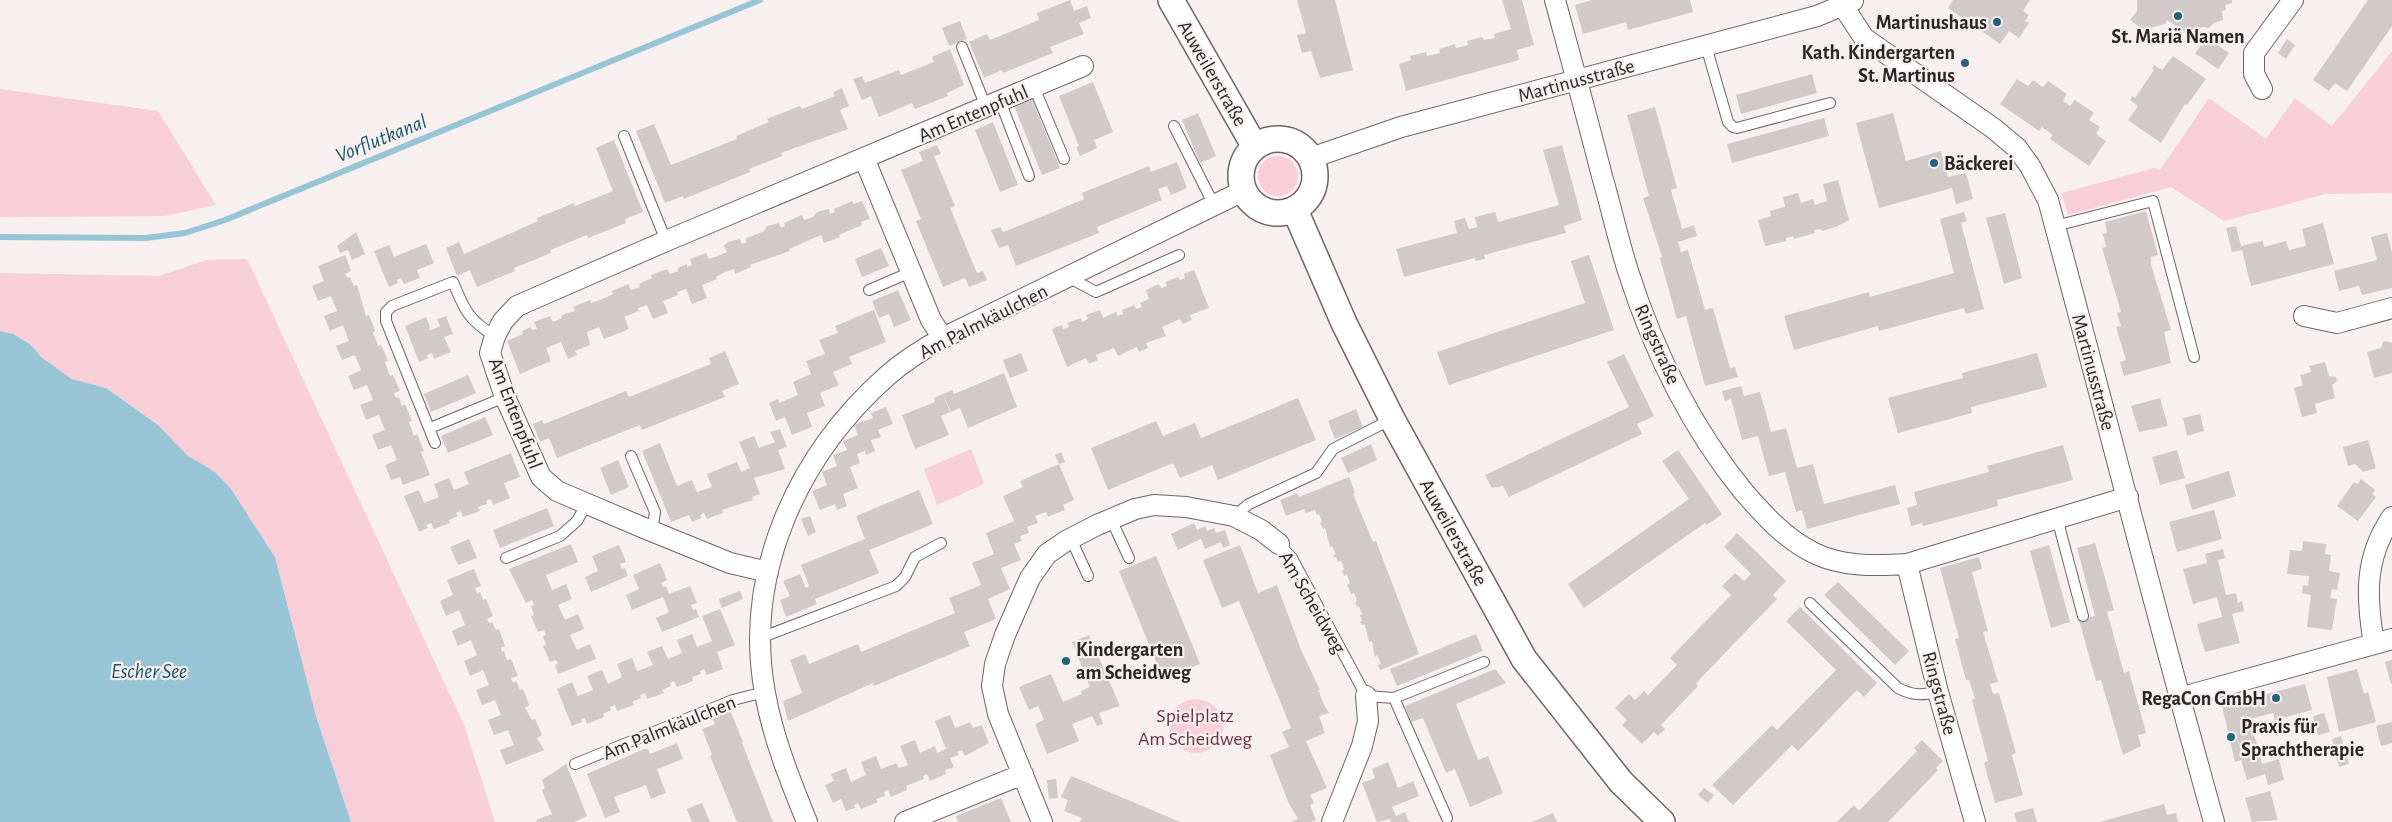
<svg xmlns="http://www.w3.org/2000/svg" width="2392" height="822" font-family="'Alegreya Sans',sans-serif">
<style>
.green{fill:#f8ced8}
.water{fill:#97c5d6}
.lines{fill:none;stroke-linecap:round;stroke-linejoin:round}
.stream{stroke:#97c5d6;stroke-width:6}
.building{fill:#d2c9cb}
.service-casing{stroke:#6d6567;stroke-width:12}
.minor-casing{stroke:#6d6567;stroke-width:22}
.tertiary-casing{stroke:#6d6567;stroke-width:28}
.service{stroke:#fff;stroke-width:10}
.minor{stroke:#fff;stroke-width:20}
.tertiary{stroke:#fff;stroke-width:25}
.poi-dot{fill:#236478;stroke:#f8eff1;stroke-width:2}
.labels{text-anchor:middle;stroke-width:4.5;stroke-linejoin:round;paint-order:stroke}
.poi-label{font-size:20px;font-weight:bold;fill:#2a2727;stroke:#f8eff1;text-anchor:end}
.street-label{font-size:20px;fill:#2a2727;stroke:#f8eff1}
.park-label{font-size:20px;fill:#6b3143;stroke:#f8eff1}
.water-label{font-size:21px;font-style:italic;fill:#185467;stroke:#f8eff1}
</style>
<rect width="100%" height="100%" fill="#f8eff1"/>
<path class="green" d="M2392 51V193L2325 194 2224 221 2171 187 2068 215 2062 193 2154 168 2160 170 2209 98 2266 139 2295 98 2332 126Z
M0 89 158 111 216 205 165 216 0 217Z
M1258 176a20 20 0 1 1 40 0a20 20 0 1 1-40 0Z
M247 259 464 725 495 822H351L316 716 275 557 231 489 215 472 188 456 158 425 106 388 72 379 40 357 30 344 13 334 0 331V273L159 276 207 260Z
M971 449 984 484 937 505 924 469Z
M1169 726a27 27 0 1 1 54 0a27 27 0 1 1-54 0Z"/>
<path class="water" d="M0 331 13 334 30 344 41 357 72 379 106 388 158 425 188 456 215 472 231 489 275 557 316 716 351 822H0Z"/>
<g class="lines">
<path class="stream" d="M0 237 146 238 185 233 225 220 760 0"/>
</g>
<path class="building" d="M1070 0 1074 11 1087 6 1091 18 1079 23 1084 34 1050 47 1053 53 1003 73 1002 70 984 78 969 42 987 34 990 40 1039 20 1037 13Z
M1297 0H1335L1353 70 1320 78 1311 51 1302 53 1297 35 1306 33Z
M1502 0H1522L1534 45 1517 50 1519 60 1406 91 1399 64 1411 60 1410 56 1426 52 1427 56 1440 53 1439 49 1455 44 1456 48 1468 45 1467 41 1482 37 1484 40 1495 38 1494 34 1511 29Z
M1592 0H1690L1693 12 1628 30 1626 22 1583 34 1575 5Z
M1953 0H2030L2023 11 2029 15 2025 21 2029 23 2019 38 2009 31 2000 44 1948 8Z
M2137 0H2232V3L2225 5 2226 10 2222 11 2223 20 2214 23 2209 28 2203 27 2185 32 2167 20 2165 24 2143 30 2130 20 2137 11Z
M2368 0H2392V26L2347 91 2335 83 2329 91 2313 80Z
M960 21 967 39 949 46 942 28Z
M2207 38 2229 53 2218 69 2195 53Z
M2287 39 2295 45 2286 59 2278 53Z
M950 49 964 85 947 93 948 96 915 109 912 103 879 117 871 96 862 100 853 79 862 76 865 83 899 70 901 75 934 62 932 57Z
M2173 56 2206 79 2187 105 2185 104 2161 143 2128 120 2138 106 2130 100 2132 96 2135 98 2154 70 2152 69 2154 65 2162 70Z
M1812 74 1817 93 1741 114 1736 95Z
M2017 79 2028 86 2033 80 2043 87 2048 81 2067 94 2063 101 2070 106 2075 100 2094 113 2089 120 2100 127 2096 134 2106 141 2089 166 2050 139 2053 135 2042 127 2039 131 2000 104Z
M1093 82 1113 132 1094 140 1097 148 1080 156 1076 147 1079 146 1059 96Z
M842 88 849 106 840 110 848 129 781 153 782 156 749 169 750 172 684 199 683 196 665 203 636 131 654 124 671 165 737 139 736 136 769 122 767 119 800 106 802 109 835 96 833 92Z
M1031 96 1060 168 1042 175 1013 103Z
M1655 107 1677 188 1671 190 1682 229 1694 225 1697 236 1678 242 1681 252 1688 250 1705 310 1713 308 1730 368 1735 367 1738 377 1705 386 1686 316 1677 319 1671 298 1660 258 1662 257 1643 198 1649 196 1627 115Z
M1198 113 1216 156 1200 163 1182 120Z
M1893 113 1906 161 1941 151 1948 177 1966 173 1973 199 1956 204 1952 188 1879 208 1856 123Z
M1824 118 1829 136 1732 163 1727 144Z
M993 122 1018 185 1000 192 975 130Z
M614 140 643 212 625 219 626 223 588 238 587 235 550 250 551 253 514 268 515 271 477 287 470 270 457 276 446 248 459 242 464 254 538 221 537 218 574 203 575 206 613 191 596 148Z
M937 145 941 154 934 156 955 206 950 208 977 273 983 271 987 280 969 287 965 278 943 287 916 221 921 219 901 170 923 161 919 152Z
M1562 145 1582 220 1564 226 1566 233 1484 255 1485 259 1476 261 1475 258 1404 277 1396 249 1457 233 1454 221 1465 218 1469 229 1477 227 1475 217 1495 212 1498 222 1559 205 1543 150Z
M1177 162 1187 188 1171 195 1167 186 1158 189 1162 200 1097 227 1099 233 1016 266 1008 245 999 248 991 230 1000 227 1003 232 1036 219 1084 199 1082 193 1149 166 1151 172Z
M1838 180 1849 220 1836 227 1822 231 1821 229 1814 230 1815 233 1794 239 1793 236 1786 238V241L1765 246 1758 220 1771 216 1770 211 1785 207 1783 197 1798 193 1801 203 1813 199 1815 205 1827 201 1823 184Z
M852 201 854 204 862 201 870 219 861 222 862 225 839 235 840 237 824 243 821 235 789 249 790 251 750 265 751 267 735 274 734 269 725 272 716 277 717 279 702 285 707 298 692 304 686 289 677 292 678 295 663 301 668 313 653 319 647 305 638 308 639 311 624 317 629 329 604 339 599 327 587 332 590 345 575 351 577 355 568 359 561 342 546 348 551 361 520 374 507 341 523 334 522 331 531 327 532 330 537 329 534 322 550 316 553 322 562 318 561 315 575 311 573 307 590 300 591 303 600 300 613 294 612 291 628 284 631 290 640 287 639 284 652 278 651 275 667 269 670 274 678 271V268L687 264V267L692 265 690 259 706 253 709 259 718 256 727 252 724 246 728 242 740 239 742 244 747 242 745 239 764 231 767 226 779 223 781 228 785 226 784 223 802 215 804 220 813 217 817 212 829 209 830 214 835 212 834 209Z
M2146 211 2158 255 2151 257V265L2171 330 2164 332 2171 363 2124 376 2120 362 2126 360 2116 327 2121 326 2117 313 2121 312 2102 248 2106 247 2103 234 2107 233 2105 222Z
M1964 212 1967 221 1961 223 1984 309 1966 314 1964 308 1879 331 1878 326 1794 350 1784 316 1869 292 1870 297 1954 273 1940 219Z
M2005 213 2022 278 2004 284 1986 218Z
M2323 223 2334 264 2251 286 2242 250 2232 252 2226 228 2236 226 2241 246 2263 241 2264 247 2286 241 2289 250 2306 246 2302 229Z
M356 232 365 254 352 260 348 250 340 253 337 246Z
M2387 233 2392 252V288L2362 295 2359 286 2339 291 2334 271 2377 260 2371 237Z
M426 244 434 263 417 270 420 278 404 284 401 278 397 280 398 283 389 287 374 251 389 245 394 257Z
M881 248 889 266 862 277 855 259Z
M345 255 351 271 345 274 347 278 350 277 354 286 357 285 366 316 369 315 375 331 373 332 378 346 381 345 388 361 385 362 390 376 393 375 400 391 394 393 396 398 399 397 402 406 405 404 412 421 409 422 414 436 417 434 424 451 421 452 430 475 403 485 400 477 391 480 385 465 397 460 391 445 378 450 372 435 385 430 379 415 366 420 360 405 373 400 367 385 354 390 348 376 361 370 355 355 342 360 336 346 349 341 343 325 330 331 324 316 337 311 331 296 318 301 312 286 324 281 318 266Z
M1589 255 1614 330 1449 385 1437 352 1585 303 1571 261Z
M1194 270 1209 308 1190 315 1192 320 1183 324 1180 319 1162 327 1166 336 1146 343 1148 348 1139 352 1137 347 1118 356 1114 348 1096 355 1098 360 1089 364 1086 358 1067 367 1052 329 1062 325 1063 329 1069 327 1067 323 1081 318 1082 322 1088 319 1086 315 1100 310 1103 318 1116 312 1118 316 1123 314 1122 310 1134 305 1136 309 1142 307 1140 303 1149 299 1146 290 1159 284 1161 288 1167 286 1165 282 1178 277 1180 280 1185 278 1184 274Z
M898 290 911 320 894 327 889 314 879 318 872 301Z
M874 310 886 342 849 357 852 364 833 372 839 385 820 393 825 406 807 413 812 427 792 435 785 417 776 421 769 403 778 399 779 403 798 395 793 382 811 374 806 361 825 354 819 340 838 333 835 326Z
M446 316 453 334 444 337 451 352 434 359 432 353 427 355 428 358 419 362 405 326 426 317 430 327 429 331 440 326 437 319Z
M2386 341 2392 343V373L2374 378 2367 352 2381 348 2383 342Z
M725 351 739 384 722 391 725 397 642 430 640 425 557 458 549 438 540 442 533 424 542 420 544 424 626 391 629 397 711 364 709 358Z
M1021 353 1028 371 1010 378 1003 360Z
M2037 353 2047 387 1971 407 1972 413 1898 433 1888 398 1963 378 1962 373Z
M1624 354 1654 416 1637 424 1642 434 1509 497 1503 486 1492 488 1485 475 1629 407 1607 362Z
M2325 362 2329 376 2336 377 2337 381 2332 385 2335 398 2315 404 2317 413 2302 417 2294 388 2303 385 2300 375 2311 372 2309 366Z
M1004 373 1017 407 968 428 960 408 951 412 943 394 952 390 954 394Z
M468 375 476 393 431 412 424 394Z
M1741 386 1744 396 1760 392 1771 432 1786 428 1797 468 1813 464 1824 504 1895 485 1900 504 1807 529 1802 510 1796 512 1785 472 1769 476 1758 436 1742 440 1731 399 1725 401 1722 391Z
M943 394 950 412 941 416 949 435 915 449 902 415 935 402 934 398Z
M1298 398 1316 440 1218 480 1212 465 1180 478 1173 463 1108 490 1091 448 1156 421 1163 436 1195 423 1201 438Z
M2160 398 2168 426 2139 432 2131 406Z
M886 407 893 424 878 430 881 437 871 440 875 451 866 455 865 451 857 454 860 463 850 467 858 488 843 494 847 506 837 510 835 504 820 510 812 491 827 485 822 472 837 466 833 455 847 450 843 441 858 435 854 425 873 418 871 413Z
M1356 409 1363 427 1335 439 1328 421Z
M2200 414 2204 431 2187 436 2183 418Z
M485 417 493 435 448 453 441 436Z
M780 429 787 447 778 450 785 469 754 478 760 494 752 497 753 500 722 510 723 513 707 519 704 513 700 515 701 518 692 522 689 515 671 522 642 451 660 443 677 486 692 480 697 492 712 487 707 474 737 462 741 472 750 468 739 442 754 436 759 448 775 442 770 432Z
M2368 440 2376 468 2363 472 2355 464 2348 466 2343 447Z
M1371 444 1377 460 1348 473 1341 458Z
M2063 445 2073 480 1997 500 1998 506 1923 526 1922 523 1911 526 1907 508 1917 505 1914 492 1989 472 1987 466Z
M1678 450 1722 514 1707 525 1705 523 1584 608 1568 584 1689 499 1662 461Z
M2177 450 2185 478 2160 485 2152 457Z
M1061 452 1065 462 1059 464 1074 500 1063 505 1065 510 1057 513 1048 517 1046 512 1035 516 1038 523 1027 527 1029 533 1020 536 1022 541 1014 544 1021 560 1001 568 1010 589 988 599 996 619 964 632 970 646 874 686 873 683 788 721 783 701 802 693 790 660 805 654 809 664 858 644 861 652 955 613 949 598 981 585 972 563 994 554 986 533 1014 521 1017 527 1003 496 1023 487 1020 481 1059 464 1055 455Z
M511 453 520 477 504 483 510 498 493 505 491 499 486 501 487 504 478 507 480 511 463 517 461 511 456 513 458 516 449 520 450 523 434 529 431 523 426 525 428 528 419 532 404 496 419 490 424 503 439 497 434 484 449 478 454 490 469 484 464 472Z
M618 460 629 487 611 495 600 468Z
M2229 471 2236 496 2192 510 2185 485Z
M1349 477 1355 493 1353 494 1373 542 1376 541 1419 654 1380 670 1378 665 1381 664 1377 655 1375 657 1372 641 1369 642 1365 624 1362 625 1360 622 1362 621 1360 615 1362 614 1359 606 1357 607 1355 602 1357 601 1354 593 1351 594 1349 589 1347 585 1350 583 1347 575 1344 576 1342 571 1344 569 1341 561 1338 562 1336 557 1334 558 1333 555 1336 554 1332 546 1330 547 1325 528 1323 529 1320 523 1322 522 1319 514 1317 515 1315 510 1306 513 1304 509 1286 516 1280 500 1297 493 1299 497Z
M2361 479 2375 490 2372 494 2376 497 2358 521 2337 506 2354 482 2358 484Z
M919 490 933 524 869 550 879 573 815 599 817 604 786 617 780 600 790 596 783 581 800 574 806 588 809 586 801 565 865 539 856 516Z
M547 508 554 526 500 548 493 530Z
M2214 510 2222 539 2177 552 2169 522Z
M810 516 816 532 808 536 801 519Z
M1194 523 1197 530 1205 526 1207 531 1214 528 1216 533 1225 530 1230 545 1223 548 1221 542 1205 549 1201 539 1178 550 1171 534Z
M1737 533 1786 581 1773 595 1777 599 1696 683 1698 686 1661 725 1665 729 1658 736 1654 732 1642 744 1622 725 1627 720 1615 708 1629 694 1635 700 1644 691 1648 695 1677 665 1670 658 1731 595 1722 586 1735 573 1744 581 1751 574 1724 547Z
M469 539 477 558 458 565 450 547Z
M2303 541 2326 544 2325 554 2331 555 2329 571 2340 573 2337 590 2332 589 2330 598 2337 599 2332 630 2307 627 2311 595 2302 593 2303 585 2308 586 2309 576 2287 574 2290 550 2302 551Z
M2095 543 2114 610 2107 612 2124 673 2129 671 2146 733 2138 735 2141 746 2123 755 2101 680 2096 681 2079 620 2095 616 2077 548Z
M571 544 578 562 546 575 552 590 566 584 572 599 558 605 565 620 578 614 584 629 570 635 577 650 590 644 596 659 558 674 555 665 558 664 556 660 550 662 543 646 546 645 543 636 546 635 544 630 538 632 531 616 534 615 531 606 534 605 532 600 526 603 509 569Z
M619 545 626 562 620 564 622 569 625 568 628 576 591 592 585 577 598 571 592 556Z
M1240 545 1258 593 1277 585 1301 650 1320 690H1318L1324 705 1329 713 1319 716 1325 733 1306 741 1327 788 1310 795 1314 803 1310 805 1316 820 1311 822H1291L1298 819 1289 804 1270 755 1289 747 1282 732 1291 728 1239 601 1222 608 1203 560Z
M2049 545 2070 622 2051 628 2030 551Z
M2223 549 2225 558 2218 560 2226 595 2236 593 2238 603 2242 601 2244 611 2232 614 2240 643 2205 652 2197 624 2222 617 2217 597 2193 604 2183 569 2207 563 2205 554Z
M1156 556 1200 664 1163 679 1119 571Z
M1979 557 1982 569 1972 572 1988 631 1983 632 1998 682 1990 684 1993 694 1999 693 2016 753 2012 755 2023 795 1995 803 1984 763 1988 761 1972 700 1975 699 1969 680H1966L1955 639 1959 638 1940 568Z
M660 563 667 580 661 583 663 587 666 586 669 594 690 586 697 603 691 605 693 610 696 609 699 617 662 632 656 618 669 612 663 597 632 610 626 595 639 589 633 575Z
M474 569 481 586 475 588 477 593 480 592 483 600 486 599 493 616 487 619 489 623 492 622 496 630 499 629 505 646 501 648 502 652 504 651 507 660 511 659 518 676 511 678 513 683 516 681 520 690 523 689 529 705 525 708 532 720 535 719 542 735 537 738 544 750 506 765 500 750 514 745 508 730 494 735 488 720 501 715 495 700 482 705 476 690 489 685 483 670 470 676 464 661 477 655 471 640 458 646 452 631 465 625 459 610 446 616 440 601 453 595 447 580Z
M1838 582 1909 651 1895 665 1824 595Z
M740 591 743 599 722 608 719 599Z
M1800 607 1877 683 1864 697 1857 690 1798 751 1792 745 1733 805 1712 785 1772 725 1777 730 1836 670 1786 621Z
M720 609 735 645 717 652 723 669 707 675 704 669 700 671 701 674 692 677 693 681 677 687 674 681 670 683 671 686 662 690 664 693 647 699 645 693 640 695 641 698 632 702 634 705 617 711 615 705 610 707 611 710 603 714 604 717 587 724 585 718 581 719 582 722 572 726 557 689 572 682 578 696 593 690 587 676 602 670 608 684 622 677 617 664 632 658 637 671 653 665 647 652 662 646 668 659 682 653 677 640 692 634 697 647 712 641 702 616Z
M1476 634 1483 651 1397 686 1390 669Z
M1089 635 1120 706 1099 713 1103 724 1097 726 1092 716 1072 724 1079 741 1047 754 1035 724 1044 720 1038 706 1029 710 1019 687 1051 674 1063 702 1082 694 1081 691 1090 687 1072 642Z
M2392 660V684H2391L2385 662Z
M1495 669 1506 683 1456 704 1478 760 1488 756 1503 793 1470 807 1455 769 1446 773 1423 718 1411 722 1405 706Z
M2357 669 2364 694 2368 692 2376 722 2339 732 2327 677Z
M2305 684 2312 710 2275 720 2273 713 2250 719 2262 764 2279 759 2284 780 2268 785 2265 774 2247 780 2241 760 2235 762 2222 706Z
M729 708 743 742 742 743 773 822H737L710 756 712 755 702 729 715 724 711 715Z
M2324 713 2330 732 2318 735 2313 716Z
M950 715 955 728 970 722 973 728 982 725 989 743 965 756 962 750 957 752 959 755 950 758 954 767 945 770 946 774 930 781 927 774 923 776 924 779 906 786 907 790 891 797 888 790 884 792 885 796 876 799 878 802 861 809 858 803 854 805 855 808 846 811 841 799 833 803 825 785 834 781 831 774 846 768 851 782 866 775 861 762 876 756 881 769 896 763 899 768 908 765 900 746 915 740 920 753 935 746 937 753 946 749 935 721Z
M2392 722V743L2381 746 2376 726Z
M2341 736 2349 764 2339 767 2332 739Z
M1922 740 1943 761 1936 768 1938 770 1888 822H1837L1854 805 1859 811 1917 751 1914 748Z
M677 743 683 759 657 769 666 793 651 799 646 785 614 797 620 812 605 818 587 774 644 749H648L650 754Z
M1388 762 1398 788 1413 781 1419 796 1392 807 1396 816 1405 812 1409 822H1391L1390 819 1377 822 1362 783 1375 778 1372 769Z
M566 764 587 816 574 822H537L536 820 552 814 542 790 545 788 542 780Z
M1071 776 1095 786 1180 822H1080L1082 818 1064 811 1068 800 1061 797Z
M1056 779 1058 798 1049 799 1047 780Z
M1704 788 1714 795 1708 803 1698 795Z
M2270 791 2278 820 2252 822 2245 798Z
M1001 798 1011 822H958L956 816Z
M702 803 710 822H692L687 809Z
M2164 804 2167 815 2176 813 2178 822H2100Z
M2033 808 2037 822H2017L2014 813Z
M1553 813 1557 822H1532Z"/>
<g class="lines">
<g class="service-casing">
<path id="service" d="M1706 46 1728 122 1733 127 1737 128 1830 103
M962 47 986 107
M1034 87 1064 159
M1000 101 1029 176
M1174 126 1214 205
M624 136 666 241
M2055 226 2153 201 2194 357
M1068 277 1096 292 1179 255
M869 290 911 272
M430 428 505 397
M435 443 386 321V312L392 306 453 282C464 309 469 321 495 336
M631 456 655 512 652 531
M1234 516 1249 504 1316 473 1333 449 1392 419
M2057 518 2083 616
M1111 519 1129 558
M1071 539 1088 576
M1279 544 1292 558 1366 696 1394 698 1447 818
M506 558 560 536 577 521 587 503
M1810 603 1898 688C1913 696 1922 695 1938 692
M760 638 896 586 905 577 915 557 941 543
M1394 698 1484 662
M575 764 733 700 764 692"/>
</g>
<g class="minor-casing">
<path id="minor" d="M1555 0C1571 59 1587 117 1602 176 1611 207 1618 239 1628 271 1653 349 1691 427 1743 491 1763 514 1785 539 1814 553 1842 567 1876 566 1907 564L2128 497
M1843 6 1864 38 1993 128 2017 148 2030 166 2048 200C2104 407 2156 615 2214 822
M2262 89 2254 74V53L2293 0
M864 158 931 320 943 338
M1311 158 1401 127 1817 16 1853 1
M2304 316 2337 323 2392 308
M1907 564 1938 692 1975 822
M768 572 730 563 644 528 557 491 541 477 505 397 490 353 495 336 503 321 517 306 666 241 1083 66
M2374 644C2366 597 2364 558 2392 517
M2179 698 2392 639
M807 822C790 780 773 738 765 693 743 573 798 455 887 376 904 361 923 349 943 338L1243 191
M905 822 1023 774
M1042 822 998 714 992 686 995 664 1005 635 1030 578 1047 554 1066 541 1097 525 1135 509 1154 505 1186 507 1234 516 1261 530 1279 544
M1332 822 1362 746 1368 721 1366 696"/>
</g>
<g class="tertiary-casing">
<path id="tertiary" d="M1171 0 1255 147
M1241 176a37 37 0 1 1 74 0a37 37 0 1 1-74 0Z
M1295 210 1344 323 1392 419 1524 659 1621 782 1662 822"/>
</g>
<use href="#service" class="service"/>
<use href="#minor" class="minor"/>
<use href="#tertiary" class="tertiary"/>
</g>
<g class="poi-dot">
<circle cx="2178" cy="16" r="5"/>
<circle cx="1997" cy="22" r="5"/>
<circle cx="1965" cy="63" r="5"/>
<circle cx="1934" cy="163" r="5"/>
<circle cx="1066" cy="661" r="5"/>
<circle cx="2276" cy="698" r="5"/>
<circle cx="2231" cy="737" r="5"/>
</g>
<g class="labels">
<g class="poi-label">
<text x="1987" y="29">Martinushaus</text>
<text x="2178" y="43" text-anchor="middle">St. Mariä Namen</text>
<text x="1955" y="59">Kath. Kindergarten<tspan x="1955" dy="23">St. Martinus</tspan></text>
<text x="1944" y="170" text-anchor="start">Bäckerei</text>
<text x="1076" y="656" text-anchor="start">Kindergarten<tspan x="1076" dy="23">am Scheidweg</tspan></text>
<text x="2266" y="705">RegaCon GmbH</text>
<text x="2241" y="733" text-anchor="start">Praxis für<tspan x="2241" dy="23">Sprachtherapie</tspan></text>
</g>
<g class="street-label">
<text transform="translate(1213 73) rotate(60)" y="7">Auweilerstraße</text>
<text transform="translate(1576 80) rotate(-15)" y="7">Martinusstraße</text>
<text transform="translate(973 113) rotate(-23)" y="7">Am Entenpfuhl</text>
<text transform="translate(983 321) rotate(-27)" y="7">Am Palmkäulchen</text>
<text transform="translate(1658 344) rotate(66)" y="7">Ringstraße</text>
<text transform="translate(2094 372) rotate(75)" y="7">Martinusstraße</text>
<text transform="translate(516 413) rotate(69)" y="7">Am Entenpfuhl</text>
<text transform="translate(1454 532) rotate(61)" y="7">Auweilerstraße</text>
<text transform="translate(1313 602) rotate(60)" y="7">Am Scheidweg</text>
<text transform="translate(1940 693) rotate(75)" y="7">Ringstraße</text>
<text transform="translate(669 727) rotate(-22)" y="7">Am Palmkäulchen</text>
</g>
<g class="park-label">
<text x="1195" y="722">Spielplatz<tspan x="1195" dy="23">Am Scheidweg</tspan></text>
</g>
<g class="water-label">
<text transform="translate(381 138) rotate(-22)" y="7">Vorflutkanal</text>
<text x="149" y="678">Escher See</text>
</g>
</g>
</svg>
